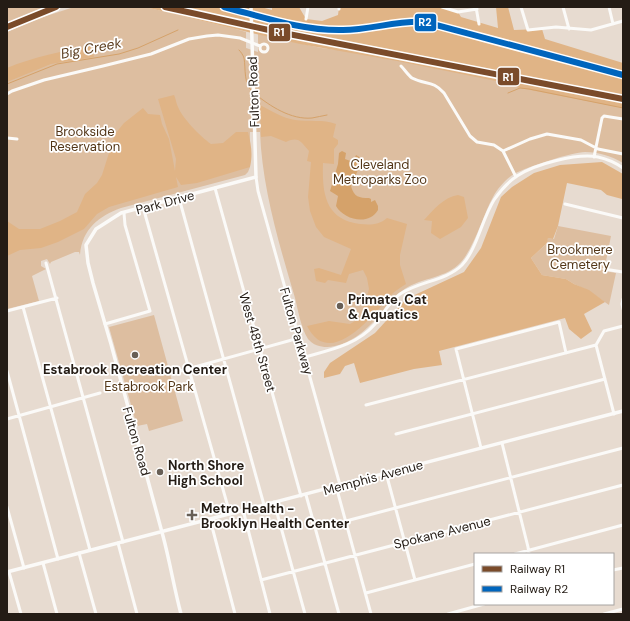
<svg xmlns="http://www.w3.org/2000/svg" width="630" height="621" font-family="'DM Sans',sans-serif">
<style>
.green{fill:#ddbea0}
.forest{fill:#e0b486}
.water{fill:#d5a26a}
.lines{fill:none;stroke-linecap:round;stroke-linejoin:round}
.stream{stroke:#d5a26a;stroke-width:1}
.minor{stroke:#fbfaf8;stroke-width:3}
.major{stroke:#fbfaf8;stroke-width:3.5}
.rail-1-casing{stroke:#fff;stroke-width:9}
.rail-2-casing{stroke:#fff;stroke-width:9}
.rail-1{stroke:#7a4b2a;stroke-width:6}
.rail-2{stroke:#0065bd;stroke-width:6}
.poi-dot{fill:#685f56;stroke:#fff;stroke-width:1.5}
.labels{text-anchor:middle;stroke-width:3.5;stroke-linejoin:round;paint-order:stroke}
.street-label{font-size:13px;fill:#241c15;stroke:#fff}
.park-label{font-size:13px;fill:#533617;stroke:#fff}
.poi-label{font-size:13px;font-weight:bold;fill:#241c15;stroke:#fff;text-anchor:start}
.water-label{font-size:14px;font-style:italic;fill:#5d3f21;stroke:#fff}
.line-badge{stroke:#fff;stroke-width:1.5}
.badge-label{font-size:11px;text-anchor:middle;font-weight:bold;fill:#fff}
</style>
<rect width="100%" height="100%" fill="#e7dbd0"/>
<path class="green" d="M7 7H53L40 11 7 26Z
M74 7H145L232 28 246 32V48L258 52V34L321 48 381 55 623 103V163C611 156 599 152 585 152 572 152 527 167 514 174 506 179 498 188 493 197 483 215 473 252 458 265 443 279 418 278 402 291 382 309 369 334 342 344 338 345 332 347 327 347 320 347 313 345 308 339 301 328 298 310 295 298 279 244 262 187 260 132H250V167L248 172 245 175 121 208C99 216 82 229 80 255L79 252H75L51 262 50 264 47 259 41 261V266L46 269 32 276 39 301 7 309V32L34 20Z
M558 226 611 236 604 271 616 273 609 305 589 291 574 284 566 279 542 275 531 258 545 245 548 238 554 239Z
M154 315 183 421 149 431 147 424 137 426 109 327Z"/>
<path class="forest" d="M145 7H261L272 10V7H299L306 19 322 21 338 15 339 7H441L458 12 461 17 498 28 496 7H508L514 30 542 29 545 39 623 63V108L520 88 496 81 397 61 300 44 252 33Z
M91 46 94 57 51 64 7 82V68C33 57 63 51 91 46Z
M174 95C176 99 176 103 178 107 183 119 200 136 211 144L223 143 236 132H248C251 144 253 154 250 167L197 183 181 185 176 177 178 187 109 207 97 214 84 229 58 242 41 248 20 250 7 256V221L19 229H40L60 221 77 212 85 194 97 183 102 175 115 134 124 123 143 108 148 114 160 115 162 124 169 139 175 171 176 159 158 99Z
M260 105C271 111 283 118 295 120 309 122 323 119 336 124L333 137 338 140V144L334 149V164L323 163C322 193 325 220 360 224 370 225 379 225 387 218L407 224 400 255V265L406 284C401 287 395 291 391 295 373 315 330 371 307 326L329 321 350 324 360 318 369 289 367 278 363 270 349 274 346 283 328 280 325 283 316 281 314 269 319 268 341 275 351 249 324 237 316 227 310 211 308 197 311 162 307 161 309 151C301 142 299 136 286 142L271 136 261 137Z
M602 162 623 174V201L622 199 607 195 601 190 567 183 558 226 553 239 548 238 547 243 531 258 542 275 566 279 574 284 589 290 605 302 584 314 592 331 581 339 569 329 565 318 439 351 442 365 414 369 360 383 354 363 345 366 340 374 324 378V372L330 363 375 333 406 299 464 272 481 248 501 197 512 187 534 173 560 165Z
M458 195 464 197 468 218 461 227 440 239 431 233 432 221 424 220C433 210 444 197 458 195Z"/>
<path class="water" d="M342 151 346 153 345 159 353 162 356 155 361 158V163L351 186C354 197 359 198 369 198L371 199V202L375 200 378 206V210C369 226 344 220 336 206L338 196 330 191 338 164 339 153Z"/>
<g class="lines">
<path class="stream" d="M239 50C241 52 243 55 244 58 246 69 243 84 253 92
M7 84 57 64 119 54 138 48 178 30
M508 93 520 88 529 89 623 108
M255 94C270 106 291 120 312 118 317 117 322 116 327 115"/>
<path class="minor" d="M442 7 458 12 477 9
M476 7 479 24
M521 7 528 30 556 27 591 30 623 21
M563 7 569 29
M609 7 613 24
M339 9V7
M306 19 308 7
M260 48a4 4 0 1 1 8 0a4 4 0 1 1-8 0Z
M401 66C405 70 408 75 412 78 425 85 433 80 444 93L470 136 477 142 494 145 503 151 516 177
M7 94 12 91 44 80 103 66 151 54 189 39 207 36 218 35 240 38 260 46
M7 138 17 139
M503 151 530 139 547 134 581 140 598 149 623 154
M594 157 602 118 604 116 623 119
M256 177 258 191 340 485
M215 188 301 496
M179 198 264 505
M565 204 623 218
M143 207 230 514
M46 263 123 542
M604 269 623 272
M623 299 622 304 623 309
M23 307 90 550
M7 311 57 298
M105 324 150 311 125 225 124 213
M596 345 614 414
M305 357C330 350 357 345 375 324 383 314 389 302 400 294 419 281 446 281 462 265 477 249 482 219 494 200 500 191 508 182 517 176 535 164 577 153 598 157 607 159 616 163 623 168
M7 371 58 559
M173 373 299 338
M366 405 596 345 604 331 623 326
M7 419 100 393
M396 434 605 379
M502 443 528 547 529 554
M481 448 456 349 559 322 566 353
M386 473 415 580
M336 486 371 614
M306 495 339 614
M274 502 305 614
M7 507 24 568
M243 510 270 614
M210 519 235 614
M346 521 623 448
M118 543 137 614
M79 553 96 614
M515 554 623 525
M43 563 57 614
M613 570 623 568
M9 572 21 614
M261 580 623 485
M366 593 475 564
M448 614 484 604
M604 614 623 609"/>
<path class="major" d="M7 572 623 411
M181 614C174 588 170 562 163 536L111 344 93 283 88 263 86 245 96 229 121 213 256 177 251 7"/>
<g class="rail-1-casing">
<path id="rail-1" d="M165 7 273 31 623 99
M7 27 56 7"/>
</g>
<g class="rail-2-casing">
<path id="rail-2" d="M224 7C263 17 302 31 343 30 371 30 397 20 425 22L623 75"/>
</g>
<use href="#rail-1" class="rail-1"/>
<use href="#rail-2" class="rail-2"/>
</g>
<g class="poi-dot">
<circle cx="340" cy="306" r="4"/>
<circle cx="135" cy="355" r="4"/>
<circle cx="160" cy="472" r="4"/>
<path d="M190 509h4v4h4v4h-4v4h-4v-4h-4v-4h4z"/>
</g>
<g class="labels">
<g class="street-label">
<text transform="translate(253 92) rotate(-92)" y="5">Fulton Road</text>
<text transform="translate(165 202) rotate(-15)" y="5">Park Drive</text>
<text transform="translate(297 331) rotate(74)" y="5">Fulton Parkway</text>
<text transform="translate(258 342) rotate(74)" y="5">West 48th Street</text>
<text transform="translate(137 441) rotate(74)" y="5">Fulton Road</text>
<text transform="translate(373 477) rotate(-15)" y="5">Memphis Avenue</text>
<text transform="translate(442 532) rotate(-14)" y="5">Spokane Avenue</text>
</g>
<g class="park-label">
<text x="85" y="136">Brookside<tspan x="85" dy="15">Reservation</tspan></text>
<text x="380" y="169">Cleveland<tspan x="380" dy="15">Metroparks Zoo</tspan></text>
<text x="580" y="254">Brookmere<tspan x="580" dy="15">Cemetery</tspan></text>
<text x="149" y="391">Estabrook Park</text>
</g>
<g class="poi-label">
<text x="348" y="304">Primate, Cat<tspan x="348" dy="15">&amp; Aquatics</tspan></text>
<text x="135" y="374" text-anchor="middle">Estabrook Recreation Center</text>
<text x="168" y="470">North Shore<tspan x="168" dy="15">High School</tspan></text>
<text x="201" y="513">Metro Health -<tspan x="201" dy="15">Brooklyn Health Center</tspan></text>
</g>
<g class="water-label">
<text transform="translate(91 48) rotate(-11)" y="5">Big Creek</text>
</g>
</g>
<g class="line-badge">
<rect x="414" y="13" width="23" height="19" rx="4" fill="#0065bd"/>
<rect x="268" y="23" width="23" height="19" rx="4" fill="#7a4b2a"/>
<rect x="497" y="67" width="23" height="19" rx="4" fill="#7a4b2a"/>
</g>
<g class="badge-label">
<text x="425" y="26">R2</text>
<text x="279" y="36">R1</text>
<text x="508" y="81">R1</text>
</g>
<rect width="630" height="621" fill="none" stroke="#241c15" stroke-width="16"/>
<rect x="474" y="553" width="140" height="52" fill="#ffffff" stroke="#a7a4a1"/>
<rect x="482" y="566" width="20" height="6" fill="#7a4b2a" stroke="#a7a4a1"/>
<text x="510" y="573" font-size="12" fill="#241c15">Railway R1</text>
<rect x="482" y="586" width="20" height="6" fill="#0065bd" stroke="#a7a4a1"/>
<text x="510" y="593" font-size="12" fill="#241c15">Railway R2</text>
</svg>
